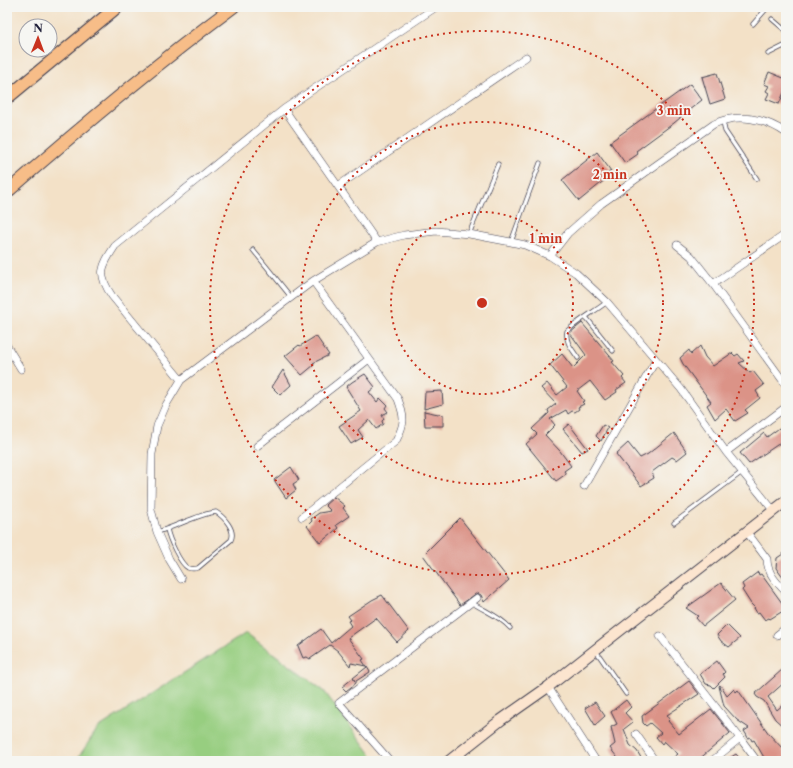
<svg xmlns="http://www.w3.org/2000/svg" width="793" height="768" font-family="'Libre Caslon Text',serif">
<style>
.green{fill:#97ce80;stroke:#5c785e}
.building{fill:#db9387}
.lines{fill:none;stroke-linecap:round;stroke-linejoin:round}
.lane-casing{stroke:#413f50;stroke-width:5}
.street-casing{stroke:#413f50;stroke-width:8}
.secondary-casing{stroke:#413f50;stroke-width:12}
.primary-casing{stroke:#413f50;stroke-width:14}
.lane{stroke:#fff;stroke-width:3.5}
.street{stroke:#fff;stroke-width:7}
.secondary{stroke:#fce5cf;stroke-width:10}
.primary{stroke:#f7bd88;stroke-width:12}
.ring{fill:none;stroke:#c8321e;stroke-width:2;stroke-dasharray:2 4}
.centre{fill:#c8321e;stroke:#f6f6f2;stroke-width:2}
.ring-label{font-size:12px;text-anchor:middle;font-weight:bold;fill:#c8321e;stroke:#f6f6f2;stroke-width:3.5;stroke-linejoin:round;paint-order:stroke}
</style>
<rect width="100%" height="100%" fill="#f6f6f2"/>
<filter id="ink" filterUnits="userSpaceOnUse"><feTurbulence type="fractalNoise" baseFrequency=".025" numOctaves="2"/><feDisplacementMap in="SourceGraphic" scale="8" xChannelSelector="R" yChannelSelector="G"/><feConvolveMatrix kernelMatrix="1 2 1 2 8 2 1 2 1" color-interpolation-filters="sRGB"/></filter>
<filter id="wash" filterUnits="userSpaceOnUse"><feTurbulence type="fractalNoise" baseFrequency=".012" numOctaves="4" result="noise"/><feDisplacementMap in="SourceGraphic" scale="16" xChannelSelector="R" yChannelSelector="G"/><feGaussianBlur stdDeviation="0.9" result="paint"/><feColorMatrix in="noise" values="0 0 0 0 0 0 0 0 0 0 0 0 0 0 0 0 0 1.4 0 .05"/><feComposite in="paint" operator="in"/></filter>
<g filter="url(#wash)">
<rect width="100%" height="100%" fill="#f3e1c7"/>
<path class="green" d="M246 633 324 691 376 761H76L98 728Z"/>
<g id="blocks">
<path class="building" d="M769 72 786 79V88L779 104 766 99 769 93 766 91 769 86 764 84Z
M717 73 725 99 710 104 702 77Z
M690 84 702 100 680 117V118L674 123 636 151 638 154 625 163 610 142Z
M597 152 611 171 604 176 606 179 579 201 562 180Z
M582 323 614 361 612 362 624 376 622 378 626 383 616 390 617 392 605 400 590 381 577 391 584 401 582 402 584 404 578 407 579 409 575 412 572 411 568 414 566 410 550 419 555 425 545 435 560 451 571 466 564 471 566 474 556 481 526 444 537 434 532 429 549 413 548 410 556 404 541 388 547 383 557 395 567 387 550 365 562 354 573 368 586 355 570 333Z
M316 336 329 355 313 363 314 365 302 375 285 356 299 345 300 346Z
M700 346 705 357 713 366 732 353 735 356 738 354 744 361 739 363 750 373 753 371 764 385 756 391 760 398 745 410 748 413 735 421 726 409 715 419 707 405 711 402 683 364 680 358 689 350 691 354Z
M283 370 291 385 280 395 272 387Z
M365 374 375 387 369 392 377 402 380 398 387 405 385 408 388 412 382 415 384 419 382 421 383 424 376 429 369 420 358 430 363 437 351 444 339 426 361 411 346 387 352 382Z
M442 391 443 404 424 409 425 392Z
M424 411 443 415V426H425Z
M786 423V451L780 443 749 464 740 453 764 433 767 437Z
M569 424 588 449 582 452 563 429Z
M603 425 608 428 601 441 596 436Z
M674 433 687 452 677 460 672 457 652 472 654 478 641 486 616 454 628 443 640 458 648 454Z
M291 467 299 480 293 484 296 490 286 498 274 480Z
M334 497 345 506 343 508 349 516 336 525 338 528 320 543 307 526 312 521 311 519 319 513 331 511 325 505Z
M460 518 509 580 484 602 481 595 477 593 460 605 423 555Z
M786 552V582L776 568 777 558Z
M758 572 759 575 761 574 785 607 782 609 783 611 770 619 769 618 765 620 759 612 757 613 754 608H755L751 604 742 590 744 588 742 584Z
M721 583 735 600 703 626 696 618 698 616 686 608Z
M382 595 409 631 397 642 376 618 348 638 364 659 362 660 366 666 351 663 350 666 338 651 330 645 310 659 307 657 303 658 298 646 321 629 331 643 351 626 348 621 351 620 348 616 372 600Z
M727 625 740 638 729 647 721 641 717 635Z
M717 661 725 672 723 674 725 677 714 688 711 685 706 684 700 674Z
M367 667 370 672 356 681V683L346 691 342 687 353 678 355 681 353 678Z
M783 669 786 672V681L768 697 777 710 786 702V729L775 719 764 701 757 697 755 694Z
M689 681 699 694 667 715 670 719 668 721 679 734 711 709 730 733 697 761H669L678 754 664 741 662 744 656 737 661 733 650 723 646 726 643 723 642 716Z
M720 685 727 696 734 689 736 692 738 690 769 734 784 750 783 751 786 756V761H766L754 740 752 741 750 737 748 738 746 734 744 731 749 728 737 720 724 706 719 686Z
M626 700 631 707 625 713 633 722 624 729 630 745 637 751 643 761H620L610 748 615 744 611 727 617 724 611 712Z
M595 702 605 716 595 725 585 708Z
M736 754 742 761H725Z"/>
</g>
</g>
<g filter="url(#ink)">
<use href="#blocks" fill-opacity="0" stroke="#413f50" stroke-width="1"/>
<g class="lines">
<g class="lane-casing">
<path id="lane" d="M772 19 786 31
M753 24 768 7
M768 54 786 45
M723 121 725 131 757 179
M469 234 498 164
M511 242 540 163
M253 250 291 297
M586 317 613 351
M578 358C572 349 565 342 567 331 579 320 594 312 607 302
M674 523 742 472
M157 532C176 527 198 514 216 512 224 517 236 530 231 540L198 568C195 569 191 569 188 568 180 564 169 539 167 529
M471 602C484 611 500 616 510 628
M596 651 626 694"/>
</g>
<g class="street-casing">
<path id="street" d="M284 109 377 242
M338 186 526 57
M677 245 691 256 713 284 786 385
M550 256 568 233 601 204 714 124C737 113 765 118 786 133
M713 284 786 234
M7 346 21 369
M181 380 112 296C97 274 101 267 115 246L284 109 436 7
M257 446 369 359
M726 452 786 407
M584 486 656 360
M302 517 396 441C405 423 405 418 398 399L313 281
M746 531 767 559C767 573 777 583 786 592
M181 579 169 559 157 532 151 509 152 454 157 426 166 405 181 380 313 281 377 242 404 235 436 231 469 234 511 242 525 245 550 256 576 273 607 302 681 389 726 452 773 510
M777 635 786 628
M660 636 740 738 712 761
M548 687 596 761
M636 734 655 761
M740 738 757 761
M390 761 339 703 477 598"/>
</g>
<g class="secondary-casing">
<path id="secondary" d="M449 761 501 720 548 687 595 650 786 501"/>
</g>
<g class="primary-casing">
<path id="primary" d="M7 98 117 7
M7 192C80 128 155 65 233 7"/>
</g>
<use href="#lane" class="lane"/>
<use href="#street" class="street"/>
<use href="#secondary" class="secondary"/>
<use href="#primary" class="primary"/>
</g>
</g>
<g class="ring">
<circle cx="482" cy="303" r="91"/>
<circle cx="482" cy="303" r="181"/>
<circle cx="482" cy="303" r="272"/>
</g>
<circle cx="482" cy="303" r="6" class="centre"/>
<g class="ring-label">
<text x="674" y="115">3 min</text>
<text x="610" y="179">2 min</text>
<text x="546" y="243">1 min</text>
</g>
<rect width="793" height="768" fill="none" stroke="#f6f6f2" stroke-width="24"/>
<g transform="translate(38 38) rotate(1)"><circle r="19" fill="#f6f6f2" stroke="#a1a1a9"/>
<path d="M0-3L7 15L0 10L-7 15Z" fill="#c8321e"/>
<text y="-6" font-size="11" font-weight="bold" text-anchor="middle" fill="#22223b">N</text>
</g>
</svg>
